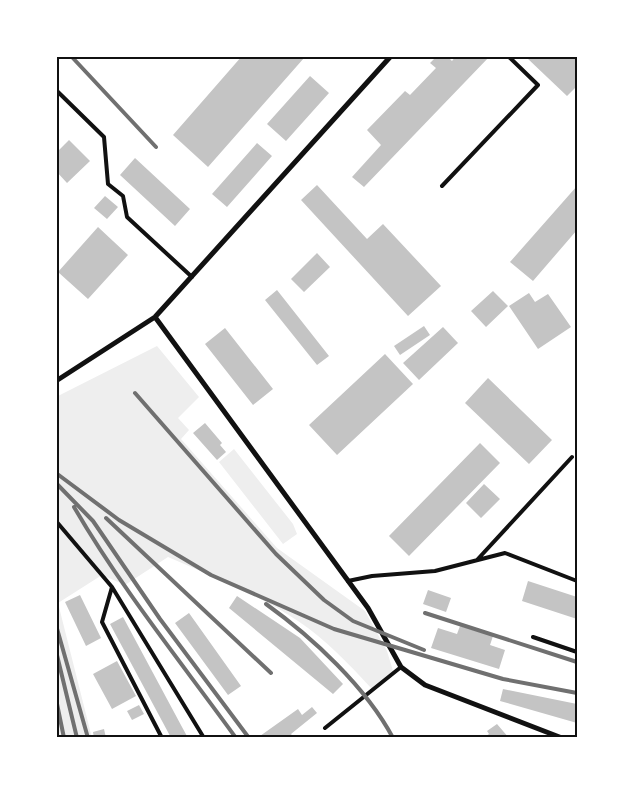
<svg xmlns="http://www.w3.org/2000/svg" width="633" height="794" font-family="'PT Sans',sans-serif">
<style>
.green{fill:#eee}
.building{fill:#c4c4c4}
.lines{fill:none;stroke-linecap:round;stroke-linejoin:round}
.service{stroke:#111;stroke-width:4}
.minor{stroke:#111;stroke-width:5}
.rail{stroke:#707070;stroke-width:4}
.neatline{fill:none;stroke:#111;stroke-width:2}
</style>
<rect width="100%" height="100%" fill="#fff"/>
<path class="green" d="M157 346 199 397 178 418 189 430 181 439 277 548 365 611 387 651 393 671 372 689C350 665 325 639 298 621 258 594 212 576 168 557L125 585 102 575 58 603 92 738H56V397Z
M234 449 293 524 297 534 283 544 219 462Z"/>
<path class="building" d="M242 56 304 58 208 167 173 135Z
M437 56H447L452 61 456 56H490L364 187 352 177 381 145 367 130 405 91 410 95 436 68 430 63Z
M528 56H577V86L567 96 527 58Z
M310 76 329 93 286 141 267 124Z
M69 140 90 161 67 183 56 171V153Z
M257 143 272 156 227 207 212 194Z
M135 158 190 209 175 226 120 175Z
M317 185 367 239 383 224 441 286 408 316 301 200Z
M577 186V230L533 281 510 262Z
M105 196 118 207 107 219 94 208Z
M98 227 128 255 88 299 58 272Z
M317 253 330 267 304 292 291 279Z
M277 290 329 356 317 365 265 300Z
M493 291 508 306 486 327 471 311Z
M529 293 535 302 548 294 571 327 538 349 509 306Z
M424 326 430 335 400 355 394 346Z
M443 327 458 343 419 380 403 363Z
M225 328 273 389 253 405 205 344Z
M385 354 413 384 337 455 309 425Z
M488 378 552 440 529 464 465 403Z
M205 423 222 443 220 445 226 452 217 460 193 433Z
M480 443 500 463 409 556 389 536Z
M484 484 500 499 481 518 466 503Z
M528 581 577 597V619L522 601Z
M428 590 451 598 446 612 423 604Z
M80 595 101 638 86 646 65 602Z
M237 596 300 638 343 684 333 694 229 608Z
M189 613 241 686 228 695 175 623Z
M123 617 182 727 188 738H171L169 734 110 624Z
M460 626 493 636 490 645 505 650 499 669 431 648 438 628 457 634Z
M117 661 136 696 112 709 93 674Z
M503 689 577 704V723L500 701Z
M139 705 144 714 132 720 127 711Z
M312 707 317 713 291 734 294 738 260 736 298 709 302 715Z
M497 724 509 738H483L489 734 487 731Z
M104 729 106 738H94L93 732Z"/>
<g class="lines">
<path class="service" d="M56 90 104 137 108 184 123 196 127 217 192 277
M442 186 538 85 508 56
M56 521 112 587 204 738
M477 560 572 457
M348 581 372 576 435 571 505 553 577 581
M112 587 102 622 162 738
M533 637 577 652
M325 728 401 667"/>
<path class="minor" d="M155 317 368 608 401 667 425 685 562 738
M56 381 155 317 391 56"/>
<path class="rail" d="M71 56 156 147
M135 393 276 554 324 600 353 621 424 650
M56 473 119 520 211 575 334 629 503 679 577 693
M56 483 93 521 160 619 249 738
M74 507C121 588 181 662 236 738
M106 518 271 673
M266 604C312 637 366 687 393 738
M425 613 577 662
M56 625 88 738
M56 651 77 738
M56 699 64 738"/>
</g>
<rect width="633" height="794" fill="none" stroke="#ffffff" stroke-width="115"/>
<rect x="58" y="58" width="518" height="678" class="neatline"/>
</svg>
